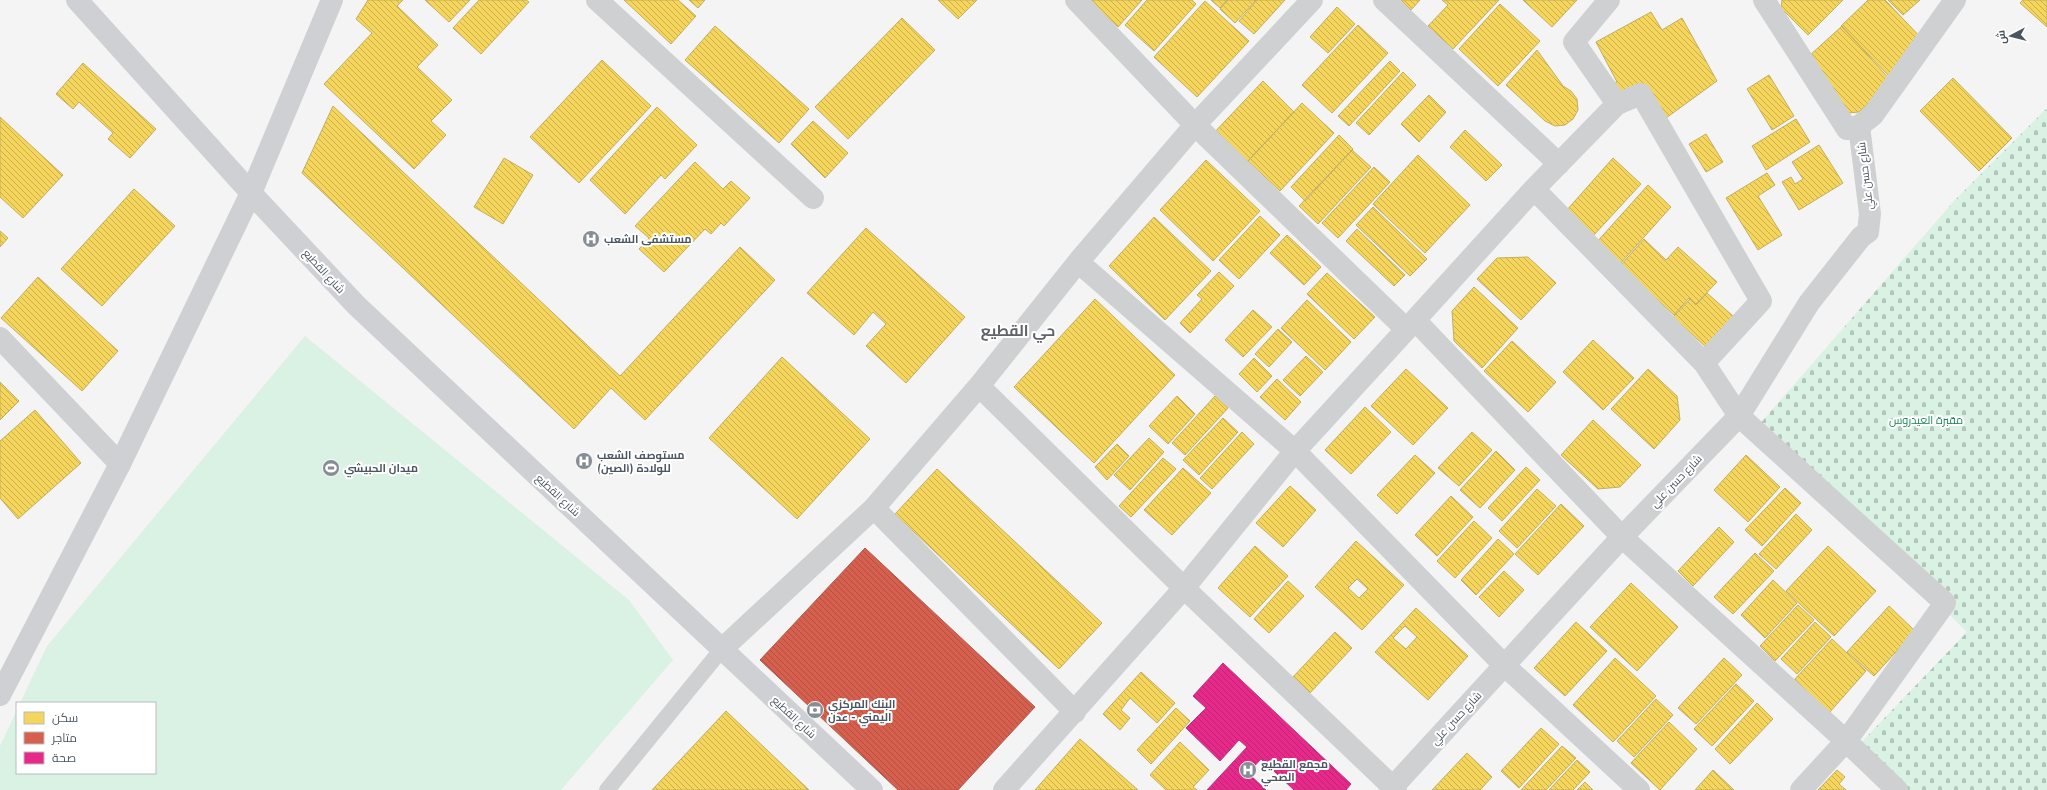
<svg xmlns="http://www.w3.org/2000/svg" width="2047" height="790" font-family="'Nunito Sans',Cairo,sans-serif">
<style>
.cemetery{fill:url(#cemetery-stones)}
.garden{fill:#d9f2e3}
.homes{fill:url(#homes-back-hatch);stroke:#c2af5e;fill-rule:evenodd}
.shops{fill:url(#shops-back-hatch);stroke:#ac5d53}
.health{fill:url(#health-back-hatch);stroke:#b8367e}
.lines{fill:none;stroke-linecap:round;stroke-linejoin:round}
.lane{stroke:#ced0d2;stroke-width:16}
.street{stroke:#ced0d2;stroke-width:22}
.secondary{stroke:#ced0d4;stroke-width:22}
.labels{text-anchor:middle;stroke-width:4;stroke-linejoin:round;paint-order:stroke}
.street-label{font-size:11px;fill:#4a5661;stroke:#fff}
.poi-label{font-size:11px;font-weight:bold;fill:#4a5661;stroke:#fff;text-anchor:start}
.park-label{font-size:11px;fill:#17864f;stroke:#fff}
.district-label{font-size:15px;font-weight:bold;fill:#5f6368;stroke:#fff}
</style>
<defs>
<pattern id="cemetery-stones" width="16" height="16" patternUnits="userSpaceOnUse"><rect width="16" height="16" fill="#d9f2e3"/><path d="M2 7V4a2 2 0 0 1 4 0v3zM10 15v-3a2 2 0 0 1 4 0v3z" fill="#b2c7bb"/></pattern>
<pattern id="homes-back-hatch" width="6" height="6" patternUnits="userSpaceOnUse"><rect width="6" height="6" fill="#f6d55c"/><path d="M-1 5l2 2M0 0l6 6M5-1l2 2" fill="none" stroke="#c9b04f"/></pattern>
<pattern id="shops-back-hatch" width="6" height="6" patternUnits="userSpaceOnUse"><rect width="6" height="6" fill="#d6604d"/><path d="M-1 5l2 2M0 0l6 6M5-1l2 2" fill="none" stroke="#b05243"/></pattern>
<pattern id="health-back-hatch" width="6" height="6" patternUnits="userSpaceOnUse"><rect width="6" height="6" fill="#e7298a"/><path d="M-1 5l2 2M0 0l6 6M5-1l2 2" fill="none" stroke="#bd2674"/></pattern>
</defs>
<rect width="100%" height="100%" fill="#f4f4f4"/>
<path class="cemetery" d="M2047 108V790H1887L1850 754 1967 632 1758 426 1954 201Z"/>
<path class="garden" d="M305 336 629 600 673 660 561 790H0V746L17 710V773H155V703H20L47 646Z"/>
<path class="homes" d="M368 0H403L397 6 438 45 417 67 452 100 431 121 446 135 414 169 324 84 372 33 356 19Z
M425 0H470L449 22Z
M479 0H526L529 2 481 54 453 28Z
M624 0H678L696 16 671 44Z
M689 0H705L698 8Z
M938 0H977L958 19Z
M1088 0H1142L1118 27Z
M1147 0H1192L1196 4 1154 51 1125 25Z
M1211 0H1227L1220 8Z
M1228 0H1256L1235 23 1220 9Z
M1257 0H1285L1254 34 1239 21Z
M1401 0H1420L1411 10Z
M1442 0H1499L1453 49 1428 26 1448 5Z
M1523 0H1577L1552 27Z
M1782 0H1843L1808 35 1781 8Z
M1868 0H1885L1927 44 1891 78 1841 26Z
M1888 0H1920L1903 15Z
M2023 0H2047V27L2020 3Z
M1205 1 1249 41 1197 97 1154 57Z
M1500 4 1540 41 1498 86 1459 49Z
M1337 7 1355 24 1328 53 1310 37Z
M1651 12 1662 30 1682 18 1717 81 1666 118 1650 89 1621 105 1611 85 1617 82 1596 42Z
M902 18 935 50 848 139 815 107Z
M1358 25 1388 53 1332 113 1302 85Z
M715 26 809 109 779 143 685 60Z
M1842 26 1892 82 1859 112 1837 114 1809 56Z
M1537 50 1563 86 1571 91 1577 99 1578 110 1573 119 1565 125 1555 126 1545 121 1506 85Z
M602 60 651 106 579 183 530 137Z
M1390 61 1400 71 1349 126 1338 116Z
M83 63 156 129 130 158 108 139 113 133 79 102 73 109 56 94Z
M1403 72 1416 85 1369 135 1356 123Z
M1769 75 1794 116 1772 130 1747 89Z
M1953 78 2012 138 1979 171 1920 111Z
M1263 81 1294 112 1248 161 1210 137Z
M1429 95 1446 112 1419 142 1401 124Z
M1302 103 1334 133 1280 191 1248 161Z
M333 106 620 376 740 247 775 280 645 420 611 388 574 429 302 173Z
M657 107 697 145 665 179 661 175 625 214 590 180Z
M0 117 63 175 23 218 0 197Z
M1796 119 1810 142 1766 170 1752 146Z
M813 121 848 153 825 178 791 144Z
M1465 130 1502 165 1486 181 1450 147Z
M1706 134 1723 162 1706 172 1689 144Z
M1339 135 1353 149 1305 201 1291 187Z
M1819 145 1843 183 1799 210 1782 182 1791 177 1795 184 1803 179 1792 162Z
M1352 150 1371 167 1318 224 1299 206Z
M1418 155 1470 205 1425 253 1373 204Z
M504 158 533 175 503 224 474 207Z
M1613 158 1641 184 1593 236 1566 211Z
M1206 160 1260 211 1213 261 1160 210Z
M695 162 723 189 731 181 750 198 724 226 721 223 711 234 705 229 664 272 639 249 649 238 635 226Z
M1374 167 1390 182 1338 238 1322 223Z
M1767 173 1775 185 1758 196 1782 235 1758 250 1726 198Z
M1648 185 1671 207 1619 265 1595 244Z
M134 189 175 226 102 306 61 269Z
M1373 207 1427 259 1410 276 1356 225Z
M1260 216 1280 235 1239 279 1219 260Z
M1154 217 1211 271 1165 320 1109 266Z
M866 228 965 317 906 383 866 346 886 324 873 312 854 335 807 293Z
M1357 229 1405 275 1394 286 1346 241Z
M0 231 8 238 0 247Z
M1287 235 1321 267 1304 285 1270 253Z
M1644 239 1666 260 1678 247 1717 282 1696 304 1689 298 1674 315 1620 266Z
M1528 257 1556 283 1521 320 1477 279 1497 258Z
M1219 272 1234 286 1190 333 1180 323 1202 299 1197 295Z
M1327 273 1375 317 1354 339 1307 294Z
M38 277 118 351 82 391 1 318Z
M1474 287 1518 328 1482 368 1454 341 1452 311Z
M1707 293 1742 324 1719 359 1673 317 1690 299 1696 305Z
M1095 299 1175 375 1094 463 1014 387Z
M1307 300 1351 342 1325 370 1281 328Z
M1253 310 1272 327 1243 357 1225 340Z
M1278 329 1292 342 1269 367 1255 354Z
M1593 340 1634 378 1603 410 1563 372Z
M1512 341 1556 382 1528 412 1484 371Z
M1306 356 1323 372 1300 396 1283 380Z
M782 357 870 439 797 519 709 438Z
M1254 358 1272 376 1257 392 1239 374Z
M1406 369 1448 408 1413 445 1371 406Z
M1648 369 1677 396 1680 420 1654 449 1611 409Z
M1277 379 1301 402 1285 420 1260 397Z
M0 382 19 401 0 420Z
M1177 396 1195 414 1168 444 1149 426Z
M1215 396 1228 408 1185 455 1172 443Z
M1365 407 1391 432 1351 474 1325 450Z
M35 410 81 463 18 519 0 498V441Z
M1223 418 1238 432 1199 475 1183 460Z
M1593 420 1641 465 1620 487 1598 489 1561 455Z
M1242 432 1254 444 1212 489 1200 478Z
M1472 432 1492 450 1459 486 1438 468Z
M1149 438 1164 452 1130 490 1114 475Z
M1117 444 1129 456 1107 480 1095 467Z
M1496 451 1515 470 1480 508 1460 490Z
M1415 455 1435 473 1397 514 1377 495Z
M1746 455 1780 487 1748 522 1714 490Z
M1163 458 1176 469 1131 517 1119 506Z
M1526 467 1540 480 1502 521 1488 508Z
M1183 468 1211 493 1172 535 1144 510Z
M937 469 1102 623 1059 669 895 514Z
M1290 486 1316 510 1283 547 1256 523Z
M1785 488 1801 503 1762 546 1745 530Z
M1537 489 1556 506 1517 548 1499 531Z
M1451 496 1473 517 1437 556 1415 535Z
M1561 504 1584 526 1538 575 1515 554Z
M1796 514 1812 530 1776 569 1759 554Z
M1474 521 1492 538 1455 578 1437 561Z
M1719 527 1734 542 1693 586 1678 571Z
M1498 539 1514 554 1476 595 1461 580Z
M1356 541 1404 585 1362 630 1315 587ZM1357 579 1368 589 1359 598 1348 588Z
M1255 546 1288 576 1250 617 1218 588Z
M1828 546 1876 591 1834 636 1786 591Z
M1755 553 1774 571 1733 614 1714 597Z
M1504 571 1524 590 1499 617 1479 597Z
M1773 580 1797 603 1765 638 1741 615Z
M1288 581 1304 596 1269 633 1254 619Z
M1631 583 1678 627 1637 671 1590 627Z
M1798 605 1814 620 1775 661 1760 646Z
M1889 606 1915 631 1874 676 1847 652Z
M1416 608 1468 656 1428 700 1375 652ZM1405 626 1417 637 1406 649 1393 638Z
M1576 622 1607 651 1565 696 1534 668Z
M1815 622 1831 637 1797 674 1781 659Z
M1335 632 1352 648 1310 693 1293 677Z
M1832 639 1866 671 1829 713 1794 680Z
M1615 658 1656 696 1613 742 1573 705Z
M1724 658 1742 675 1696 724 1678 708Z
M1141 672 1175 703 1157 723 1130 698 1121 710 1130 718 1120 730 1103 714Z
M1736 684 1754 701 1712 746 1694 729Z
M1656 699 1673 715 1634 757 1617 741Z
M1757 703 1773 719 1730 764 1715 749Z
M1176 708 1190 721 1151 764 1137 750Z
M726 711 809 790H652Z
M1669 722 1697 749 1660 790 1631 763Z
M1541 728 1559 744 1519 788 1501 771Z
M1080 739 1138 790H1035Z
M1180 742 1209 770 1193 787 1197 790H1166L1150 775Z
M1562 746 1576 758 1546 790H1521Z
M1467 753 1492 777 1480 790H1432Z
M1577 760 1590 772 1573 790H1549Z
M1713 770 1734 790H1695Z
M1837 770 1845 777 1839 784 1846 790H1818Z
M1585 782 1593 790H1577Z"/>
<path class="shops" d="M865 548 1035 707 958 790H898L760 660Z"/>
<path class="health" d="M1223 663 1351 784 1346 790H1294L1261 759 1248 773 1266 790H1207L1247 747 1239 740 1220 761 1186 728 1206 708 1193 696Z"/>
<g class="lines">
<path class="lane" d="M607 790 722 649"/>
<path class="street" d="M597 0 813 198
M1076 0 1195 125 1406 329
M1384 0 1559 164
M1609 0 1574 42 1617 104
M1764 0 1847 129 1859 126 1873 115 1955 0
M1534 189 1704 363 1739 416 1945 603 1846 741 1801 790
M1078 262 1295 451 1504 665 1639 790
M1415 320 1622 537 1846 741 1897 790
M0 338 120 464
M979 386 1184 588 1396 790
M874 508 1075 712
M722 649 874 508 979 386 1078 262 1195 125 1312 0
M1004 790 1184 588 1295 451 1415 320 1534 189 1617 104 1641 94 1761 301 1704 363
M1390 790 1622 537 1739 416 1809 303 1861 237 1868 232 1870 214 1859 126"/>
<path class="secondary" d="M77 0 251 193 356 305 872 790
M0 695 120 464 251 193 332 0"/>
</g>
<defs>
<g id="hospital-disc" transform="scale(0.9)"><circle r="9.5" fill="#868d94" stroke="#fff"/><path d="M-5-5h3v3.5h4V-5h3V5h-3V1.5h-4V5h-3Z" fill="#fff"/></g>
<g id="stadium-disc" transform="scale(0.9)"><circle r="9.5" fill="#868d94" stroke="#fff"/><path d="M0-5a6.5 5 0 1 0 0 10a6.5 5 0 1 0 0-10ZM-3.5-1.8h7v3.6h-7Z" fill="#fff"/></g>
<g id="bank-disc" transform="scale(0.9)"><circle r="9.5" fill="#868d94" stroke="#fff"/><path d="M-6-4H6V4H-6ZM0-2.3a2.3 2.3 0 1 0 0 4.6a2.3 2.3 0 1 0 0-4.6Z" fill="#fff"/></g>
</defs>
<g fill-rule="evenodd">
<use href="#hospital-disc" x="591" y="239"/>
<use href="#hospital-disc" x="584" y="461"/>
<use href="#stadium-disc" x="331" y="468"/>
<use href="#bank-disc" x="815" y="710"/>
<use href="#hospital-disc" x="1248" y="770"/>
</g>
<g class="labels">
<g class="street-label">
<text transform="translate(1865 176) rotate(-97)" y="4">شارع حسن علي</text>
<text transform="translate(324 271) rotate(47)" y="4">شارع القطيع</text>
<text transform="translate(1676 481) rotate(-46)" y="4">شارع حسن علي</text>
<text transform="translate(558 495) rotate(43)" y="4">شارع القطيع</text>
<text transform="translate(794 717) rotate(43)" y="4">شارع القطيع</text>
<text transform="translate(1456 718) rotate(-47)" y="4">شارع حسن علي</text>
</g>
<g class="poi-label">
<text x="604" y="243">مستشفى الشعب</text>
<text x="597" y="459">مستوصف الشعب<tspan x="597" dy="13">(الصين) للولادة</tspan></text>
<text x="344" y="472">ميدان الحبيشي</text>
<text x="828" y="708">البنك المركزي<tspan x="828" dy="13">اليمني - عدن</tspan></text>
<text x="1261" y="768">مجمع القطيع<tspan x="1261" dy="13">الصحي</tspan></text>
</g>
<g class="park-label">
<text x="1926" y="424">مقبرة العيدروس</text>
</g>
<g class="district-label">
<text x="1018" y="336">حي القطيع</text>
</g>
</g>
<rect x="16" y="702" width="140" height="72" fill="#ffffff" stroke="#b7bbc0"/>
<rect x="24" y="712" width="20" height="12" fill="#f6d55c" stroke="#b7bbc0"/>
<text x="52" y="722" font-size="12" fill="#4a5661">سكن</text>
<rect x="24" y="732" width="20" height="12" fill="#d6604d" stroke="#b7bbc0"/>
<text x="52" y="742" font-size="12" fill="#4a5661">متاجر</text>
<rect x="24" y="752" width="20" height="12" fill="#e7298a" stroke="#b7bbc0"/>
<text x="52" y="762" font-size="12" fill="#4a5661">صحة</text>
<g transform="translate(2011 36) rotate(263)" stroke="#ffffff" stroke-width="3" paint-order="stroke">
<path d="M0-3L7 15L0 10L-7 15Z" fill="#4a5661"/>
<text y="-6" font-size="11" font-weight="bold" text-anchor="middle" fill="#4a5661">ش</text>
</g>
</svg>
